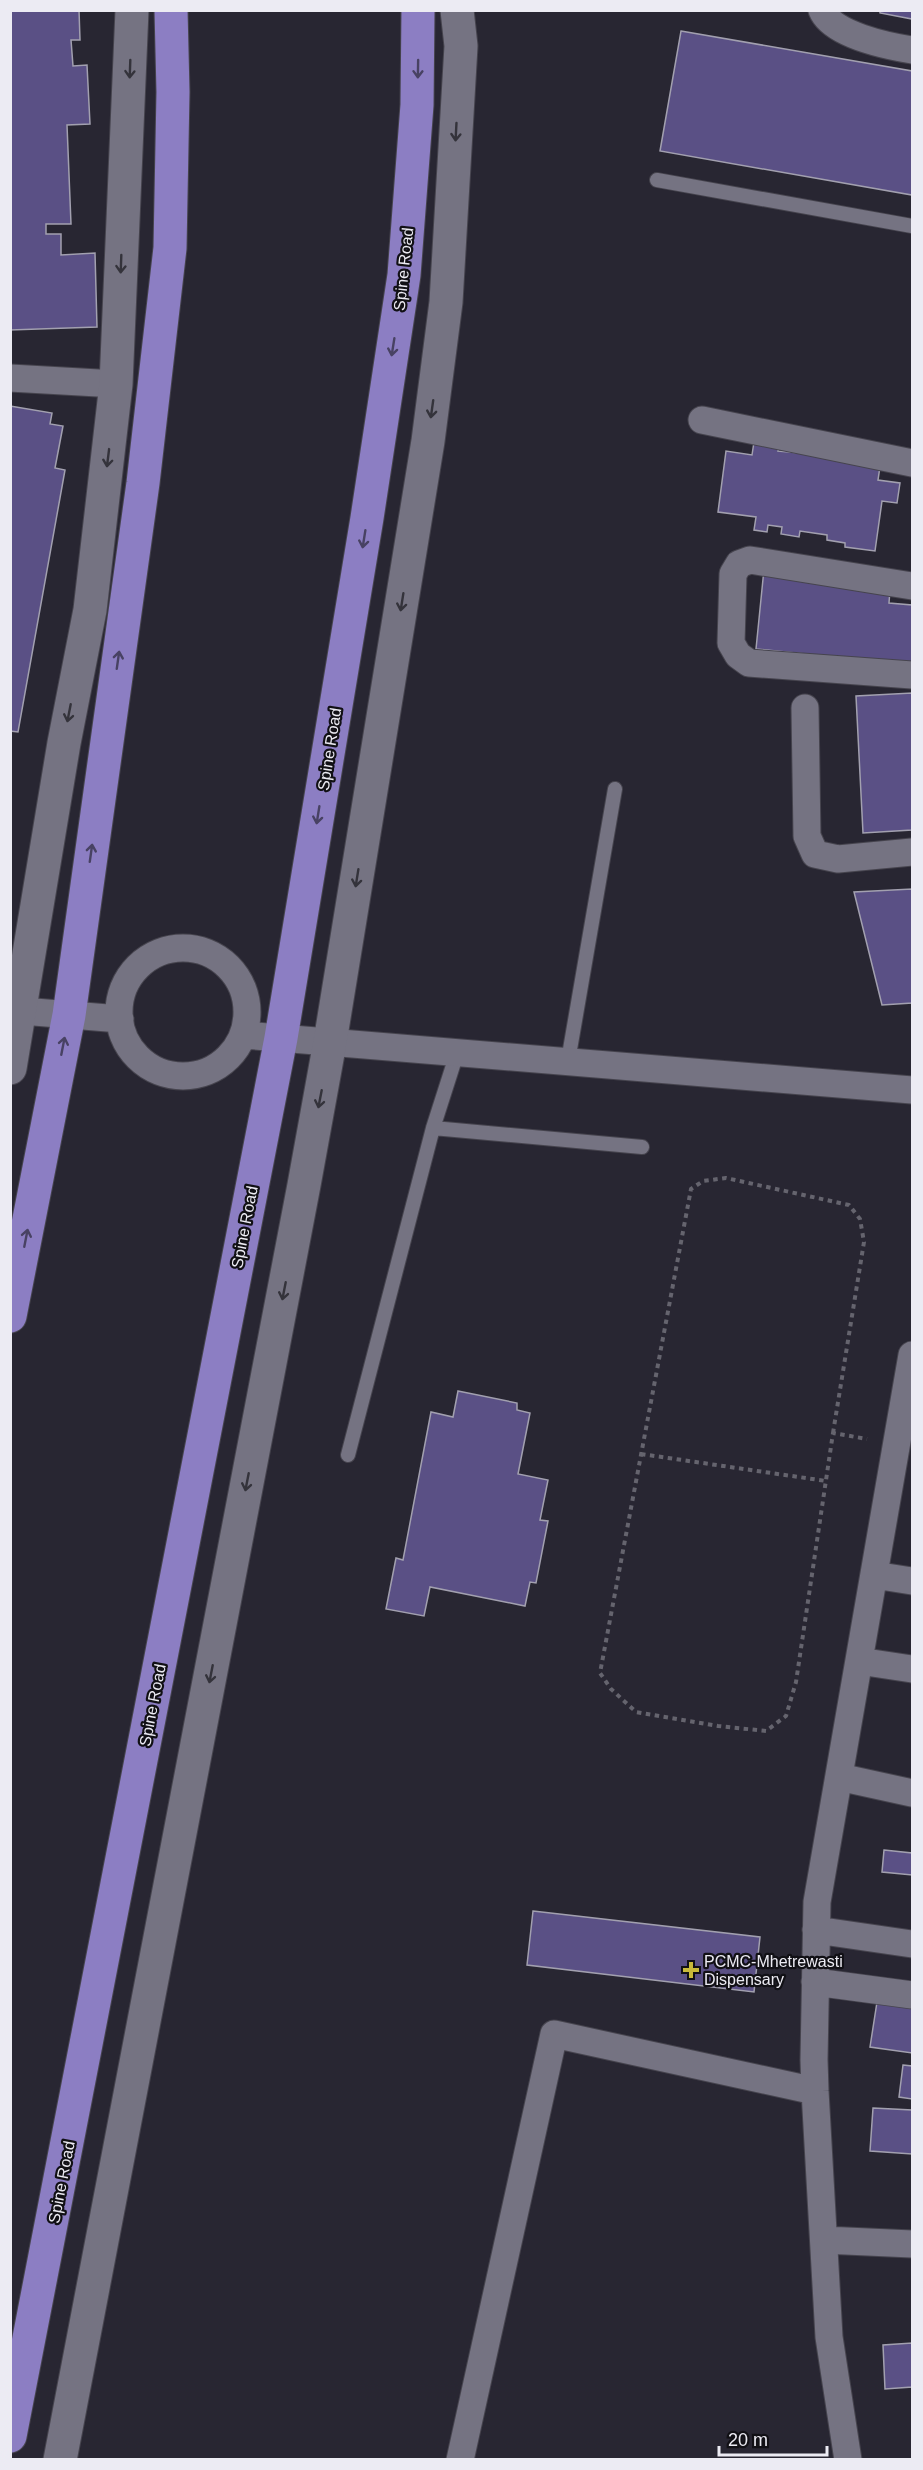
<svg xmlns="http://www.w3.org/2000/svg" width="923" height="2470" font-family="Helvetica,sans-serif">
<style>
.building{fill:#5a5085;stroke:#a2a0af;stroke-width:1.5}
.lines{fill:none;stroke-linecap:round;stroke-linejoin:round}
.service-casing{stroke:#46444e;stroke-width:16}
.minor-casing{stroke:#46444e;stroke-width:29}
.tertiary-casing{stroke:#46444e;stroke-width:35}
.primary-casing{stroke:#46444e;stroke-width:35}
.path{stroke:#65646e;stroke-width:4;stroke-dasharray:4.5 4.5;stroke-linecap:butt}
.service{stroke:#757382;stroke-width:14}
.minor{stroke:#757382;stroke-width:27}
.tertiary{stroke:#757382;stroke-width:33}
.primary{stroke:#8c7ec3;stroke-width:33}
.oneway{stroke:#34333b}
.oneway2{stroke:#484263}
.poi-dot{fill:#c9ba3a;stroke:#111015;stroke-width:2}
.labels{text-anchor:middle;stroke-width:4.5;stroke-linejoin:round;paint-order:stroke}
.street-label{font-size:16px;fill:#ecebf3;stroke:#111015}
.poi-label{font-size:16px;fill:#ecebf3;stroke:#111015;text-anchor:start}
</style>
<rect width="100%" height="100%" fill="#282632"/>
<path class="building" d="M10 10H79L80 40H71L73 66 87 65 90 124 67 125 71 224H46V234H61V255L95 253 97 327 10 330Z
M880 10H912V19L880 13Z
M681 31 912 71V195L660 151Z
M10 406 52 413 50 424 63 426 55 468 65 470 18 732 10 731Z
M754 442 779 446 778 451 881 460 878 480 900 483 897 503 882 501 875 551 845 547V543L827 540V535L800 531 799 537 781 534 782 527 768 525 767 532 754 530 756 517 718 512 726 451 752 455Z
M764 569 890 590 889 603 912 605V665L756 649Z
M912 693V830L863 833 856 696Z
M912 889V1003L882 1005 854 892Z
M458 1391 517 1403V1410L530 1413 518 1474 548 1480 540 1520 548 1521 536 1583 530 1582 525 1606 430 1587 424 1616 386 1609 396 1558 403 1560 431 1412 453 1417Z
M884 1850 912 1853V1875L882 1872Z
M533 1911 760 1937 754 1992 527 1965Z
M877 2002 912 2007V2053L870 2047Z
M903 2065 912 2066V2099L899 2097Z
M873 2108 912 2110V2154L870 2151Z
M912 2343V2387L885 2389 883 2345Z"/>
<g class="lines">
<g class="service-casing">
<path id="service" d="M657 180 912 226
M568 1061 615 789
M433 1128 642 1147
M348 1455 433 1128 457 1053"/>
</g>
<g class="minor-casing">
<path id="minor" d="M822 10C832 35 888 46 912 50
M10 378 116 384
M702 420 912 463
M912 586 750 560 739 564 733 574 731 643 738 655 749 663 912 675
M805 708 807 836 815 854 838 859 912 852
M119 1012a64 64 0 1 1 128 0a64 64 0 1 1-128 0Z
M10 1010 120 1019
M243 1035 912 1090
M874 1575 912 1581
M859 1661 912 1669
M839 1777 912 1793
M816 1930 912 1944
M815 1982 912 1995
M824 2240 912 2244
M460 2460 554 2034 815 2091
M848 2460 829 2337 815 2091 814 2060 817 1902 912 1355"/>
</g>
<g class="tertiary-casing">
<path id="tertiary" d="M10 1068 64 743 90 610 116 384 132 10
M60 2460 304 1185 330 1042 428 441 446 302 461 46 457 10"/>
</g>
<g class="primary-casing">
<path id="primary" d="M10 1316 69 1015 143 483 170 248 173 92 171 10
M10 2436 281 1038 367 518 404 275 417 105 418 10"/>
</g>
<path class="path" d="M833 1433 864 1242 860 1219 849 1205 726 1178 703 1181 691 1189 600 1673 611 1689 636 1712 718 1726 766 1731 786 1716 796 1682 833 1433 867 1439
M641 1454 826 1481"/>
<use href="#service" class="service"/>
<use href="#minor" class="minor"/>
<use href="#tertiary" class="tertiary"/>
<use href="#primary" class="primary"/>
</g>
<defs><path id="oneway-shaft" d="M-6 0H5M1.5-3L5.5 0L1.5 3" fill="none" stroke-width="1.6" stroke-linecap="round" stroke-linejoin="round" transform="scale(1.5)"/></defs>
<g class="oneway">
<use href="#oneway-shaft" transform="translate(130 69) rotate(92)"/>
<use href="#oneway-shaft" transform="translate(456 132) rotate(93)"/>
<use href="#oneway-shaft" transform="translate(121 264) rotate(92)"/>
<use href="#oneway-shaft" transform="translate(432 409) rotate(98)"/>
<use href="#oneway-shaft" transform="translate(108 458) rotate(97)"/>
<use href="#oneway-shaft" transform="translate(402 602) rotate(99)"/>
<use href="#oneway-shaft" transform="translate(69 713) rotate(101)"/>
<use href="#oneway-shaft" transform="translate(357 878) rotate(99)"/>
<use href="#oneway-shaft" transform="translate(320 1099) rotate(101)"/>
<use href="#oneway-shaft" transform="translate(284 1291) rotate(101)"/>
<use href="#oneway-shaft" transform="translate(247 1482) rotate(101)"/>
<use href="#oneway-shaft" transform="translate(211 1674) rotate(101)"/>
</g>
<g class="oneway2">
<use href="#oneway-shaft" transform="translate(418 69) rotate(91)"/>
<use href="#oneway-shaft" transform="translate(393 347) rotate(99)"/>
<use href="#oneway-shaft" transform="translate(364 539) rotate(99)"/>
<use href="#oneway-shaft" transform="translate(118 660) rotate(-82)"/>
<use href="#oneway-shaft" transform="translate(318 815) rotate(99)"/>
<use href="#oneway-shaft" transform="translate(91 853) rotate(-82)"/>
<use href="#oneway-shaft" transform="translate(63 1046) rotate(-79)"/>
<use href="#oneway-shaft" transform="translate(26 1238) rotate(-79)"/>
</g>
<path class="poi-dot" d="M688 1961h6v6h6v6h-6v6h-6v-6h-6v-6h6z"/>
<g class="labels">
<g class="street-label">
<text transform="translate(403 269) rotate(-84)" y="6">Spine Road</text>
<text transform="translate(329 749) rotate(-81)" y="6">Spine Road</text>
<text transform="translate(244 1227) rotate(-79)" y="6">Spine Road</text>
<text transform="translate(152 1705) rotate(-79)" y="6">Spine Road</text>
<text transform="translate(61 2182) rotate(-79)" y="6">Spine Road</text>
</g>
<g class="poi-label">
<text x="704" y="1967">PCMC-Mhetrewasti<tspan x="704" dy="18">Dispensary</tspan></text>
</g>
</g>
<rect width="923" height="2470" fill="none" stroke="#ecebf3" stroke-width="24"/>
<path d="M719 2446v9h108v-9" fill="none" stroke="#ecebf3" stroke-width="3"/>
<text x="728" y="2446" font-size="18" fill="#ecebf3" stroke="#111015" stroke-width="4.5" paint-order="stroke">20 m</text>
</svg>
